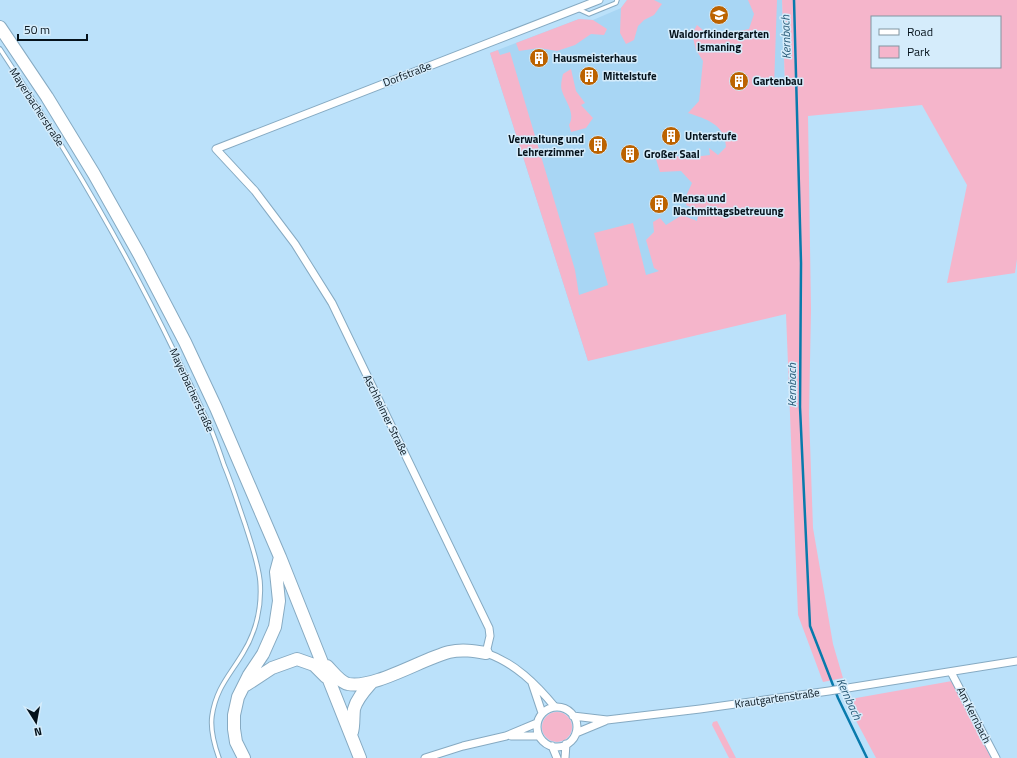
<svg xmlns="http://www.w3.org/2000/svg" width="1017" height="758" font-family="'Titillium Web',sans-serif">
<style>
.built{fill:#a8d6f4}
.green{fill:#f5b5cb;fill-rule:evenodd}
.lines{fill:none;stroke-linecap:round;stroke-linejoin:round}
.stream{stroke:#087aac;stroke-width:2.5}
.lane-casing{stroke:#86aac2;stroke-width:5.5}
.street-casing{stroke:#86aac2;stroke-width:9}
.primary-casing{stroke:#86aac2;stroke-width:14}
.lane{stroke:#fff;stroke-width:3.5}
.street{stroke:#fff;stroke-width:7}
.primary{stroke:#fff;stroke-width:12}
.labels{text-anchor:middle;stroke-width:3;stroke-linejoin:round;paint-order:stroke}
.poi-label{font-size:11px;font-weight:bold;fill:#05121b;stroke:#d5ecfb;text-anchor:start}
.street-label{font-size:11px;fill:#05121b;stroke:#d5ecfb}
.water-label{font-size:12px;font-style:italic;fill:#295a77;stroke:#d5ecfb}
</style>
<rect width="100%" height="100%" fill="#bbe1fa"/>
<path class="built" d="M627 0H782L785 87V258L588 361 490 53 579 19 593 20 621 8Z"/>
<path class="green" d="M627 0H654L662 4 654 15 644 20 638 26 634 40 626 44 620 33 621 8Z
M748 0H777L774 87 785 86 782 0H1017V259L1015 273 947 283 967 185 922 105 808 116 811 310 809 414 813 528 833 644 843 678 823 682 798 615 786 314 588 361 490 53 498 50 500 55 510 52 575 270 579 295 608 285 594 233 633 223 646 275 659 271 654 268 646 240 654 232 653 222 660 218 666 225 682 215 697 221 699 211 686 205 687 194 692 183 681 171 660 172 655 156 667 154 685 158 710 155 709 148 718 155 726 147C725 124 706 119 688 113L699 101 703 61 696 50 692 34 697 25 711 37 749 29 754 14ZM872 17H1000V67H872Z
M579 19 593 20 607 29 604 35 591 34 575 45 557 51 539 48 519 51 516 43Z
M571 69 576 91 585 103 581 105 593 118 586 128 571 132 569 125C576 113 565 101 562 91 560 86 562 79 563 74Z
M952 681 991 758H876L845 700Z
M542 727a15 15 0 1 1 30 0a15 15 0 1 1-30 0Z
M717 721 736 758H729L712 725 713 722Z"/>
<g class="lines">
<path class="stream" d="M794 0 801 263 800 407 810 626 838 698 867 758"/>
<g class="lane-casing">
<path id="lane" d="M578 9 589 14 616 3 617 0
M0 49C65 147 124 247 175 353 186 375 197 398 207 420 214 435 219 450 224 465 232 484 238 504 245 524 251 543 258 562 260 581 262 606 256 632 243 653 230 675 216 688 212 716 210 730 214 744 219 758"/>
</g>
<g class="street-casing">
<path id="street" d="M951 672 996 758
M532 683 542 713
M555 707C536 684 515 663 486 653L490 636 489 628 332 303 295 244 255 191 216 149 599 0
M537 727a20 20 0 1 1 40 0a20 20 0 1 1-40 0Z
M573 716 607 720 700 709 829 691 1017 661
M576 733 605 721
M511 736H539
M552 746 557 758
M425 758 463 746 506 736 537 723
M565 758 566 744"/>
</g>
<g class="primary-casing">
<path id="primary" d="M0 27 47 97 94 174 139 254 185 342 216 408 280 557 360 758
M327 666C333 672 340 682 348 684 374 689 422 659 449 652 462 649 474 651 486 653
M246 685 272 668 297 659 314 665 326 677
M352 732C354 725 353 717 354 709 357 698 365 690 372 682
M244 758 236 742 234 729V715L238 697 249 675 263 654 275 627 279 601 276 572 280 557"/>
</g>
<use href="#lane" class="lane"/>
<use href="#street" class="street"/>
<use href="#primary" class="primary"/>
</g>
<defs>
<g id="school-disc" transform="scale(1)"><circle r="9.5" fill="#bc6300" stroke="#d5ecfb"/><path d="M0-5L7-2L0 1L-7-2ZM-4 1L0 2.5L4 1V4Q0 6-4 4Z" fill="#fff"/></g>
<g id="building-disc" transform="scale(1)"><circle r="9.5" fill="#bc6300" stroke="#d5ecfb"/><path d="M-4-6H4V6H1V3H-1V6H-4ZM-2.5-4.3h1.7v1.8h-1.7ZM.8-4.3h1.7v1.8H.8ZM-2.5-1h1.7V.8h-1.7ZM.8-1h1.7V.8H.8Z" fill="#fff"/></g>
</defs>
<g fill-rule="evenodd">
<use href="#school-disc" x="719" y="15"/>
<use href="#building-disc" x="539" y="58"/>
<use href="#building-disc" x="589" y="76"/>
<use href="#building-disc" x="739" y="81"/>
<use href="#building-disc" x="671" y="136"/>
<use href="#building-disc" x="598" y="145"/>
<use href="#building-disc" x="630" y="154"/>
<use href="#building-disc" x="659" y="204"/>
</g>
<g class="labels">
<g class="poi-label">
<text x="719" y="38" text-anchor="middle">Waldorfkindergarten<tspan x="719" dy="13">Ismaning</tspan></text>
<text x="553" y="62">Hausmeisterhaus</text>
<text x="603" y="80">Mittelstufe</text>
<text x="753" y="85">Gartenbau</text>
<text x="685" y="140">Unterstufe</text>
<text x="584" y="143" text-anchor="end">Verwaltung und<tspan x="584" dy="13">Lehrerzimmer</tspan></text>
<text x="644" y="158">Großer Saal</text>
<text x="673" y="202">Mensa und<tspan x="673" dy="13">Nachmittagsbetreuung</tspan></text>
</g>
<g class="street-label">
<text transform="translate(407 74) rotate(-21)" y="4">Dorfstraße</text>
<text transform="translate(37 107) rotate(57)" y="4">Mayerbacherstraße</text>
<text transform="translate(192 390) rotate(65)" y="4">Mayerbacherstraße</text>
<text transform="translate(386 415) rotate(64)" y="4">Aschheimer Straße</text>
<text transform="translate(777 698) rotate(-8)" y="4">Krautgartenstraße</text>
<text transform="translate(974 715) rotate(63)" y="4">Am Kernbach</text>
</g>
<g class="water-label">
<text transform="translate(786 37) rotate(-92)" y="4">Kernbach</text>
<text transform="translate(792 385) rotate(-90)" y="4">Kernbach</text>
<text transform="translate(849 699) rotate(66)" y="4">Kernbach</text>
</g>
</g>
<rect x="871" y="16" width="130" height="52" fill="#d5ecfb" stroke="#8295a1"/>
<rect x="879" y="29" width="20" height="6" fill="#ffffff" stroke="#8295a1"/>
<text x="907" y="36" font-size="12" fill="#05121b">Road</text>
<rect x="879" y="46" width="20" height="12" fill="#f5b5cb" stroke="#8295a1"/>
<text x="907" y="56" font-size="12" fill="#05121b">Park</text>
<g transform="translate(36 722) rotate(169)" stroke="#d5ecfb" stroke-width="3" paint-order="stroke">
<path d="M0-3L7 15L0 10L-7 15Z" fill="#05121b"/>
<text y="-6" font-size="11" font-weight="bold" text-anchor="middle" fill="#05121b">N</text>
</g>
<path d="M18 34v6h69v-6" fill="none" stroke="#05121b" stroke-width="2"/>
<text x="24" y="34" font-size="12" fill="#05121b" stroke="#d5ecfb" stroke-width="3" paint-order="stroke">50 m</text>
</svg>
